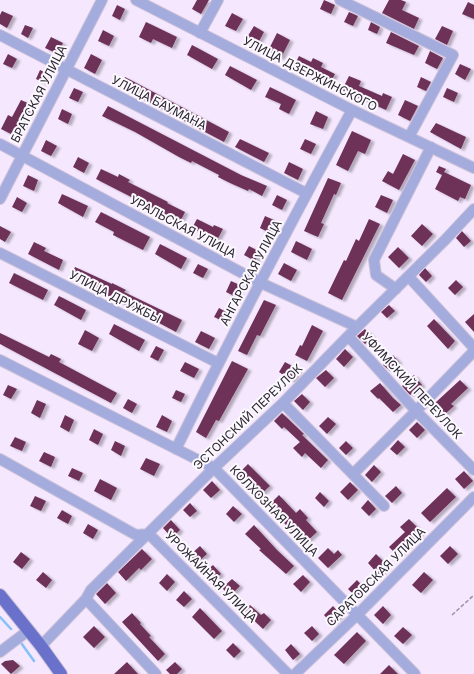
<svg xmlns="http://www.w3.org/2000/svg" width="474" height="674" font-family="Inter,sans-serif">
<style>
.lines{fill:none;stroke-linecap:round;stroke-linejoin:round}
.stream{stroke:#83c1f7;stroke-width:2.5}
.building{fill:#6e3158;filter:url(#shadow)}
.minor-casing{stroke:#cfc4d9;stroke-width:12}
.major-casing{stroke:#cfc4d9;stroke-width:14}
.path{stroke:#9b91a3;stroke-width:1.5;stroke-dasharray:4 2;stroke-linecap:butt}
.minor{stroke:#a4abdd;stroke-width:10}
.major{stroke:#6a71cb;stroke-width:12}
.labels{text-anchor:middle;stroke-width:4;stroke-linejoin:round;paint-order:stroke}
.street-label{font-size:12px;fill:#29232e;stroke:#fcf9fe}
</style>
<defs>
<filter id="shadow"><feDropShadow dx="3.5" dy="2" stdDeviation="1" flood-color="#0004"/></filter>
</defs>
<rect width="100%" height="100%" fill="#f4e7fe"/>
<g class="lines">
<path class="stream" d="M0 617 11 629
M19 640 34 661"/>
</g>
<path class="building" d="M197 0H209L201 14 192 9Z
M324 0 335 5 331 14 320 9Z
M389 0H401L406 2 402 10 419 18 414 29 382 13Z
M468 2 474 5V19L462 14Z
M117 5 125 9 120 20 112 16Z
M2 11 13 16 7 28 0 24V15Z
M349 12 358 16 353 26 344 22Z
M232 13 243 19 236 31 225 26Z
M146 22 177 37 172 48 153 39 151 43 139 37Z
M371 22 380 27 377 34 368 30Z
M25 25 33 28 28 38 21 34Z
M254 26 264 32 257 45 246 39Z
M442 26 453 31 447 45 435 39Z
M103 30 114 36 109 46 98 41Z
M391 32 419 46 414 55 386 43Z
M277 33 290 40 281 58 268 51Z
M51 37 63 43 58 54 45 48Z
M192 45 218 59 212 69 187 55Z
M430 51 443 58 437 69 425 63Z
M8 54 17 59 12 68 3 64Z
M91 54 102 60 95 74 84 68Z
M299 56 311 62 313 58 323 63 321 67 335 74 330 83 306 73 307 71 294 66Z
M460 64 471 69 465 80 455 74Z
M230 66 257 80 251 90 225 75Z
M40 70 48 74 44 83 36 79Z
M349 76 361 81 359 86 382 96 383 93 392 97 386 110 342 90Z
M125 77 229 132 224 142 120 87Z
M421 77 431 82 426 91 417 87Z
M270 87 296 100 289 114 279 109 281 104 265 97Z
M74 88 83 92 78 102 69 98Z
M447 88 458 93 454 102 443 97Z
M21 100 32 105 28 114 27 113 15 136 1 129 8 115 12 117Z
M405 100 418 106 410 121 398 115Z
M108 106 241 175 267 186 262 196 249 189 248 191 230 183 218 177 219 175 192 161 191 163 179 157 135 132 102 116Z
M62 109 72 114 68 124 58 119Z
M316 111 328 117 323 129 310 124Z
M436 123 466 137 461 149 430 132Z
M352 131 371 140 365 154 358 151 348 171 336 165Z
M240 139 269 153 264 162 235 147Z
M305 139 316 144 311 154 300 149Z
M46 140 57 146 51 156 41 151Z
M403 154 415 160 399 190 382 181 388 171 393 174Z
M78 157 89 163 84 173 73 167Z
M289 162 303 169 298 180 284 173Z
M439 166 446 169 444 172 471 185 465 199 460 197 458 201 435 189 442 175 436 172Z
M101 169 118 177 119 174 130 180 128 182 168 202 167 203 185 212 180 222 96 179Z
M28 175 38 180 34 191 23 186Z
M328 178 341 183 336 195 334 194 321 223 324 224 318 237 304 231Z
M62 194 88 206 83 217 58 203Z
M277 195 287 200 282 210 272 205Z
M381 195 393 200 387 213 375 207Z
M17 197 27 203 22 212 12 207Z
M101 212 150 237 143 250 113 235 114 232 95 222Z
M265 216 276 221 270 233 260 228Z
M197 219 213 227 214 225 223 229 216 242 208 237 209 236 192 228Z
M369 219 380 224 342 300 328 293 344 260 346 261 356 239 359 241Z
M422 224 433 234 422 246 411 236Z
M0 226 11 232 5 242 0 239Z
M462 231 471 241 464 247 456 238Z
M296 241 312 249 307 260 291 252Z
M34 242 46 248 44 251 63 260 59 270 28 254Z
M160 244 187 258 181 269 155 254Z
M249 246 260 252 255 261 244 255Z
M398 247 409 258 399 268 388 257Z
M284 263 297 270 291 281 278 274Z
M198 264 208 269 203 278 193 273Z
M75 267 112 284V283L126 290 124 292 182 320 176 332 71 276Z
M425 268 432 276 426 282 419 275Z
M14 273 48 290 43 300 9 283Z
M456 280 463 287 455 295 448 288Z
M231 281 242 286 236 297 226 292Z
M59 296 86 310 81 320 54 305Z
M264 300 276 305 260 336 257 335 247 355 238 351Z
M389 305 395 311 387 318 381 312Z
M219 308 228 313 223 321 214 317Z
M474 314V332L465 322Z
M434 319 455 341 448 349 427 326Z
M114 324 145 340 139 351 109 334Z
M312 325 323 331 307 361 295 355 300 345 302 346Z
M365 329 373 337 365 344 357 336Z
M85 330 99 338 92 351 78 344Z
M201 331 215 338 209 349 195 342Z
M0 333 49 357 51 354 61 359 59 362 117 393 111 403 0 344Z
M156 346 164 350 158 361 150 357Z
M345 349 353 357 344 367 336 359Z
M393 355 399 362 390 371 383 365Z
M232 361 248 369 219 421 216 420 206 438 196 432Z
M185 362 199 369 194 378 180 371Z
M285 362 299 370 292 381 279 372Z
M326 370 334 378 325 387 316 378Z
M414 375 422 385 410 395 402 386Z
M460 380 468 388 451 404 454 406 445 414 435 403Z
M380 383 393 398 401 405 393 412 379 398 378 399 370 391Z
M8 385 17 389 11 399 3 395Z
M176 390 185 394 181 402 172 398Z
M302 394 310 402 303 410 294 401Z
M128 399 137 404 132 413 123 408Z
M37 400 46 404 40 418 31 413Z
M282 413 304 434 302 435 328 460 321 468 305 453 302 457 293 448 300 442 284 427 282 429 274 421Z
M65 415 74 420 69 432 60 427Z
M162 415 172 421 167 432 156 427Z
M328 417 336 424 327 434 319 426Z
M417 422 425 430 417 438 409 430Z
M94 429 103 434 98 445 89 440Z
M15 437 26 442 22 451 10 446Z
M398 440 405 447 397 455 390 449Z
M115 441 125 446 121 456 111 450Z
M346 441 353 448 346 455 339 448Z
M44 452 55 457 51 467 39 461Z
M146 458 160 464 154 476 140 469Z
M248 464 270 486 259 496 237 475Z
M374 465 381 472 372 482 365 475Z
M72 468 83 473 79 481 68 476Z
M464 471 473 481 464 489 455 479Z
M100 479 117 488 111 500 94 491Z
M212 481 220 490 211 498 203 490Z
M350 482 358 490 348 500 340 492Z
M396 486 402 493 392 503 385 496Z
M447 488 456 497 430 522 421 513Z
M320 492 329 501 324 507 315 498Z
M279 495 296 513 300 509 308 518 306 520 317 532 304 544 268 506Z
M35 496 46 501 41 511 30 506Z
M368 500 376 509 369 516 361 508Z
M190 503 197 511 190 517 183 510Z
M233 506 242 514 234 522 226 514Z
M62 510 72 516 68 524 57 518Z
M409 519 422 532 398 556 389 547 405 532 400 527Z
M171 520 180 530 172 538 163 528Z
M88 524 98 530 93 539 83 533Z
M254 525 277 550 294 566 286 574 259 550 261 549 245 534Z
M200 546 207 554 197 563 190 555Z
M450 546 458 554 448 564 440 556Z
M328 548 334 554 338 550 342 555 328 568 318 558Z
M142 549 152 559 141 570 139 568 126 581 118 572Z
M21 552 30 559 22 569 13 562Z
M376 554 388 566 379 575 368 563Z
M213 565 221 574 214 580 206 571Z
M43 572 52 580 46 588 36 580Z
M424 572 433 580 421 593 412 585Z
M167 574 175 582 167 591 159 583Z
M303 575 310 582 301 592 293 584Z
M232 579 240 586 230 596 222 588Z
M357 580 365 589 356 597 348 589Z
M107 583 116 593 105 604 96 594Z
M184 591 192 599 184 607 176 600Z
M250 605 261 615 264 613 271 620 263 629 244 611Z
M333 606 341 615 332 624 324 615Z
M383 606 391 615 383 624 374 615Z
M200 608 222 631 214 639 192 617Z
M132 613 141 623 140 624 151 636 149 637 165 654 158 661 122 622Z
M94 626 105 637 94 648 83 637Z
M312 626 319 634 312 641 304 633Z
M403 627 412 635 403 644 394 636Z
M357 632 366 641 344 664 334 655Z
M233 643 241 651 234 658 226 650Z
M291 644 300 654 293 660 285 650Z
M13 660 20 666 11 674 1 664 5 661Z
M127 662 138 674H114Z
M175 662 182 669 177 674H170L166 670Z
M389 665 398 674H380Z"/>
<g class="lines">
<g class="minor-casing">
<path id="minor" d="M136 0 352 110 474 168
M340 0 453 55 409 137
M200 33 218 0
M0 35 306 193
M0 144 261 283 357 327
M0 199 102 0
M0 253 218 363
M409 277 474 348
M396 289 376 275 374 260 431 147
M349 337 416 411 474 470
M0 360 214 468 415 674
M283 403 384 506
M176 449C232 335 291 222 352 110
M0 459 136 535 149 534 288 674
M353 474 416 411 474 351
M86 599 156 674
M41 646 86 599 91 590 214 468 283 403 357 327 445 240 474 209
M0 652 29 630
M295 674 357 615 474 497"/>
</g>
<g class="major-casing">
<path id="major" d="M0 595 41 646 61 674"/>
</g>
<path class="path" d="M452 615 474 595"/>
<use href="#minor" class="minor"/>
<use href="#major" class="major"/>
</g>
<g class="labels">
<g class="street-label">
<text transform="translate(310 74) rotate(27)" y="4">УЛИЦА ДЗЕРЖИНСКОГО</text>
<text transform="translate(39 94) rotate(-63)" y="4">БРАТСКАЯ УЛИЦА</text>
<text transform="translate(159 103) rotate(27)" y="4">УЛИЦА БАУМАНА</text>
<text transform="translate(183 227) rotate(28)" y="4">УРАЛЬСКАЯ УЛИЦА</text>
<text transform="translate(251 273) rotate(-62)" y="4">АНГАРСКАЯ УЛИЦА</text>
<text transform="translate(115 297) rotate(27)" y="4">УЛИЦА ДРУЖБЫ</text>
<text transform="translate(412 386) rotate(47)" y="4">УФИМСКИЙ ПЕРЕУЛОК</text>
<text transform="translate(248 417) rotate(-44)" y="4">ЭСТОНСКИЙ ПЕРЕУЛОК</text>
<text transform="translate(274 511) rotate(46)" y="4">КОЛХОЗНАЯ УЛИЦА</text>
<text transform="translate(211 577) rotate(45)" y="4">УРОЖАЙНАЯ УЛИЦА</text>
<text transform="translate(376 577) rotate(-45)" y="4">САРАТОВСКАЯ УЛИЦА</text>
</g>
</g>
</svg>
